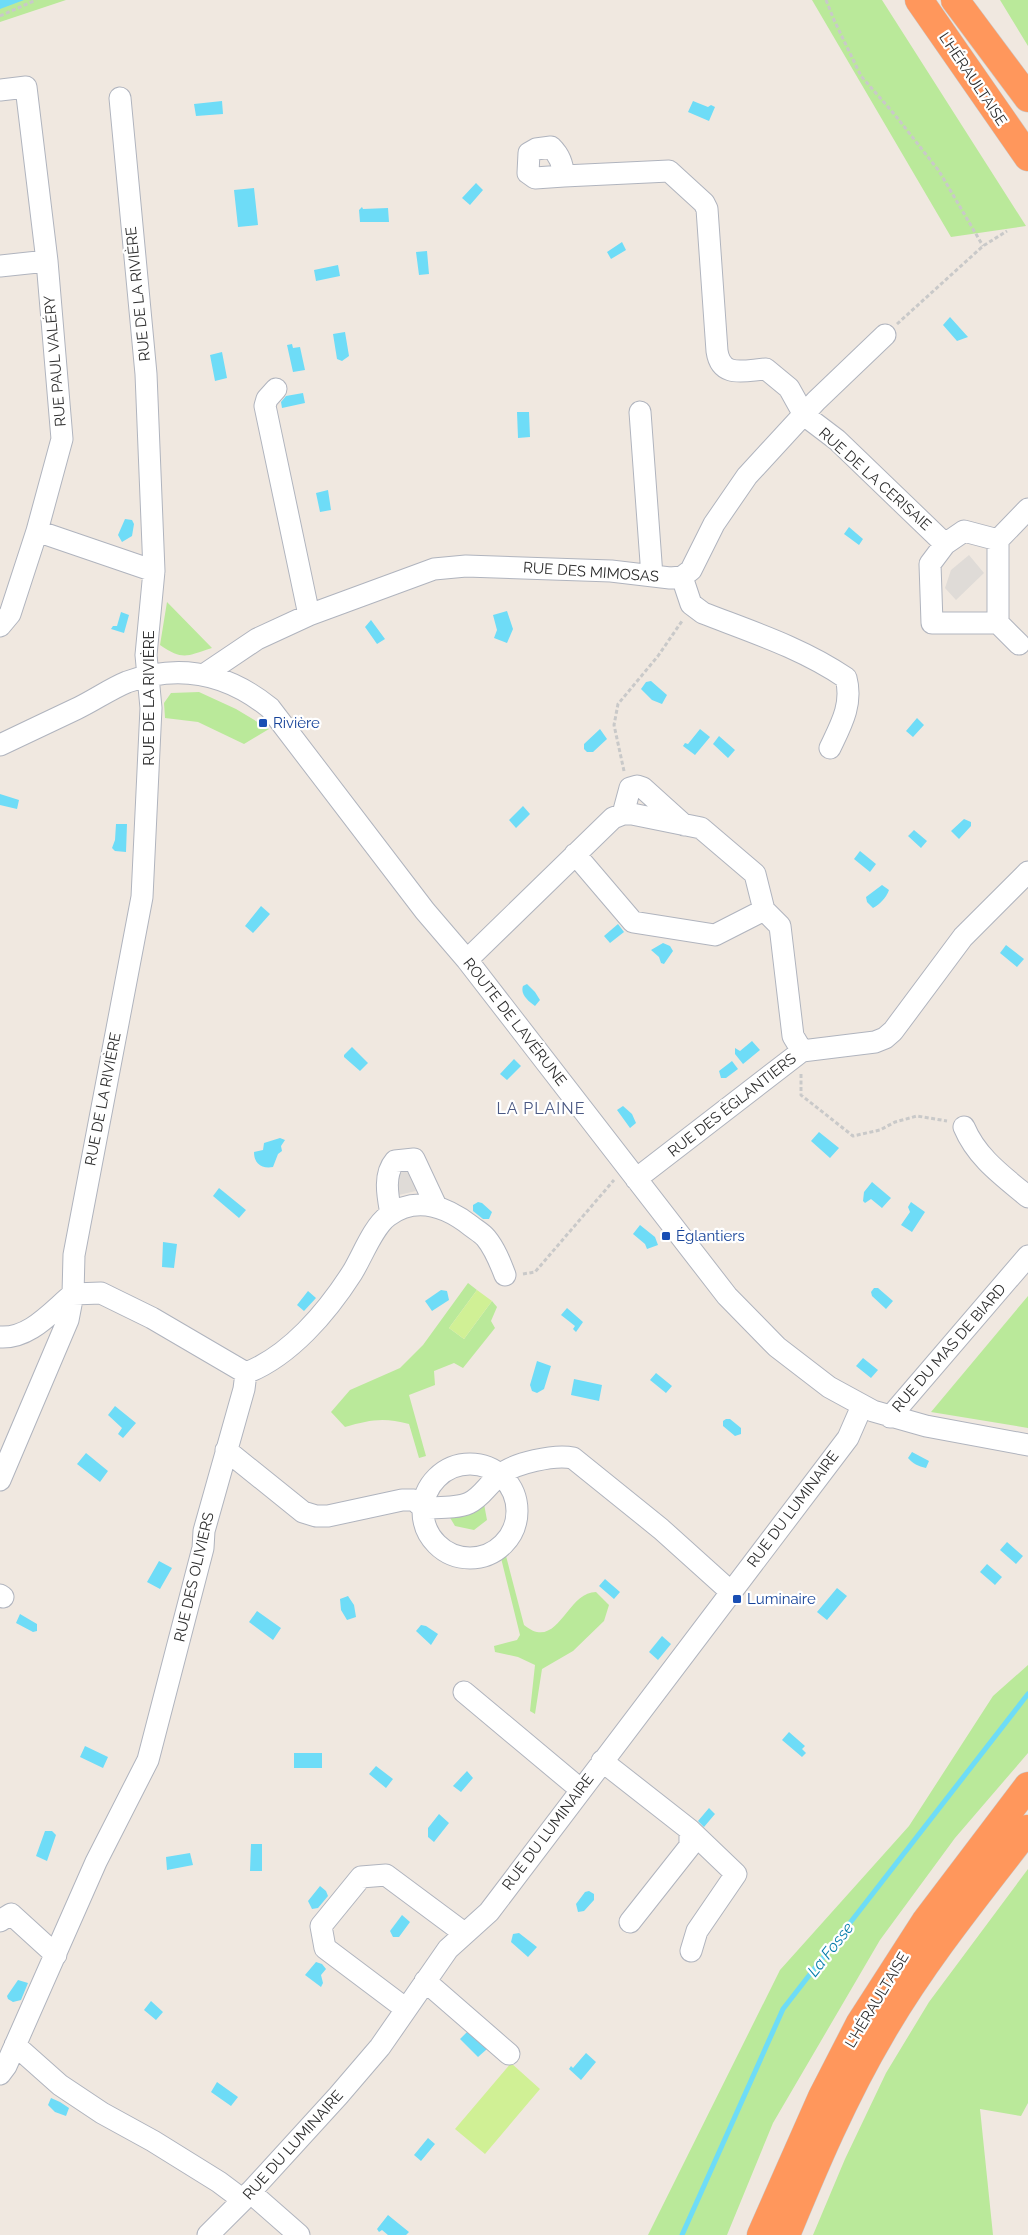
<svg xmlns="http://www.w3.org/2000/svg" width="1028" height="2235" font-family="Raleway,sans-serif">
<style>
.green{fill:#bae99a}
.pitch{fill:#d0f095}
.plaza{fill:#dfdbd7}
.water{fill:#6edcf7}
.lines{fill:none;stroke-linecap:round;stroke-linejoin:round}
.stream{stroke:#6edcf7;stroke-width:5}
.minor-casing{stroke:#b0b4be;stroke-width:23}
.highway-casing{stroke:#c9c9c9;stroke-width:29}
.path{stroke:#c9c9c9;stroke-width:3;stroke-dasharray:4 2.5;stroke-linecap:butt}
.minor{stroke:#fff;stroke-width:21}
.highway{stroke:#ff975c;stroke-width:28}
.transit-dot{fill:#1a4fb4;stroke:#fff;stroke-width:2}
.labels{text-anchor:middle;stroke-width:4.5;stroke-linejoin:round;paint-order:stroke}
.street-label{font-size:15px;fill:#2e2e2e;stroke:#fff}
.transit-label{font-size:15px;fill:#164399;stroke:#fff;text-anchor:start}
.neighbourhood-label{font-size:16px;letter-spacing:1px;fill:#4a5883;stroke:#fff}
.water-label{font-size:16px;font-style:italic;fill:#057dab;stroke:#fff}
</style>
<rect width="100%" height="100%" fill="#f0e8e0"/>
<path class="green" d="M0 0H66L0 22Z
M812 0H882L1026 226 951 237Z
M1000 0H1028V46Z
M167 602 212 648C186 656 184 661 160 645Z
M199 692 236 709 269 729 244 744 198 722 165 718 164 703 171 693Z
M468 1283 477 1290 449 1328 464 1339 492 1301 497 1307 491 1321 495 1328 463 1368 454 1363 434 1371 435 1385 409 1395 426 1456 419 1458 409 1424C383 1417 370 1420 345 1427L331 1412 350 1390 400 1368 423 1345Z
M1028 1296V1428L931 1412Z
M484 1504 487 1520 474 1530 455 1526 449 1516Z
M506 1556 524 1625C558 1653 566 1592 596 1592L609 1605 604 1621 573 1651 542 1669 535 1714 530 1711 535 1665 518 1657 495 1652 494 1646 517 1640 520 1635 501 1558Z
M1028 1665V1753L955 1838 880 1940 773 2123 727 2235H648L780 1970 909 1826 993 1696Z
M1028 1869V2103L1021 2116 980 2109 993 2235H813L845 2159 886 2073 929 2002Z"/>
<path class="pitch" d="M477 1290 492 1301 464 1339 449 1328Z
M511 2063 540 2089 485 2154 455 2129Z"/>
<path class="plaza" d="M969 555 984 573 956 600 945 588 951 570Z
M404 1171 408 1173 416 1191 399 1195 398 1179 399 1174Z"/>
<path class="water" d="M0 0H24L0 9Z
M222 101 223 114 196 116 194 104Z
M693 101 708 107 711 105 715 107 709 121 688 112Z
M476 183 483 190 470 205 462 198Z
M254 188 258 225 238 227 234 190Z
M362 207 363 209 388 208 389 222H360L359 210Z
M622 242 626 250 611 259 607 252Z
M427 251 429 274 419 275 416 252Z
M338 265 340 276 316 281 314 270Z
M950 317 968 337 957 341 943 325Z
M345 332 349 356 342 361 337 359 333 334Z
M292 344 293 348 300 347 305 370 293 372 287 345Z
M222 352 227 378 215 381 210 355Z
M303 393 305 403 282 408 281 402 286 396Z
M517 412H529L530 437 518 438Z
M328 490 331 510 320 512 316 493Z
M125 519 132 520 134 524 132 536 122 542 118 535Z
M849 527 863 539 859 545 844 534Z
M507 611 513 629 507 643 494 638 497 630 493 615Z
M121 612 129 615 124 633 111 629 113 626H117Z
M371 620 385 639 377 644 365 627Z
M651 681 667 695 662 704 652 700 641 689 646 682Z
M917 718 924 725 913 737 906 731Z
M600 729 607 739 593 752H587L584 749V744Z
M700 729 710 737 695 755 683 746 685 743 688 744Z
M719 736 735 750 728 758 713 744Z
M0 794 19 800 17 809 0 805Z
M523 806 530 814 516 828 509 820Z
M964 819 971 822V826L959 839 951 831Z
M116 824H127L126 852 115 851 112 848 115 840Z
M914 830 927 841 921 848 908 836Z
M860 851 876 864 870 872 854 859Z
M882 885 889 890C886 898 880 904 873 908L867 902 866 897Z
M261 906 270 914 253 933 245 926Z
M618 924 624 932 610 943 604 936Z
M663 943 670 946 673 951 664 964 661 963 659 957 651 950Z
M1006 945 1024 959 1017 967 1000 953Z
M527 984 535 992 540 1000 535 1006C528 1001 520 994 523 986Z
M752 1041 760 1050 743 1064 735 1054V1048L740 1051Z
M352 1047 368 1063 360 1071 344 1057V1055Z
M514 1059 521 1066 507 1080 500 1074Z
M732 1061 738 1069 726 1078H721L719 1071Z
M623 1106 632 1114 636 1123 630 1128 617 1110Z
M819 1132 839 1148 830 1158 811 1141Z
M280 1138 285 1140 281 1146 282 1151 278 1154 273 1167C262 1169 254 1164 254 1152L263 1150 264 1143Z
M872 1182 891 1198 882 1208 871 1199 865 1203 863 1201 864 1192Z
M219 1188 246 1210 239 1218 213 1196Z
M478 1202 482 1203 492 1212 489 1219H483L473 1211V1205Z
M911 1202 925 1212 912 1232 901 1225 910 1212 908 1207Z
M640 1225 655 1237 658 1245 647 1249 645 1244 633 1234Z
M163 1242 177 1244 174 1268 162 1267Z
M874 1288H878L893 1301 886 1309 872 1296 871 1292Z
M441 1290 447 1291 449 1300 432 1311 425 1301Z
M308 1291 316 1298 304 1311 297 1305Z
M567 1308 583 1322 576 1332 573 1329 575 1326 561 1315Z
M863 1358 878 1370 871 1378 856 1366Z
M537 1361 551 1366 544 1389 537 1393 532 1391 530 1385Z
M656 1373 672 1386 666 1393 650 1380Z
M574 1379 602 1385 599 1401 571 1395Z
M115 1406 136 1423 123 1438 118 1434 122 1428 108 1415Z
M726 1419H730L741 1428V1434L735 1436 723 1426V1421Z
M912 1452 929 1461 926 1468C918 1466 913 1464 908 1458Z
M86 1453 108 1471 100 1482 77 1464Z
M1007 1542 1023 1556 1016 1564 1000 1550Z
M159 1561 172 1568 160 1589 147 1582Z
M987 1564 1002 1577 995 1585 980 1572Z
M605 1579 620 1592 614 1599 599 1586Z
M837 1588 847 1596 827 1620 817 1612Z
M348 1596 354 1605 356 1617 347 1620 341 1610 340 1599Z
M257 1611 281 1628 273 1640 249 1622Z
M20 1614 37 1624V1631L33 1632 16 1623Z
M421 1625 426 1626 438 1634 431 1645 416 1631Z
M662 1636 671 1644 658 1660 649 1652Z
M789 1732 805 1746 802 1749 806 1753 802 1757 782 1740Z
M85 1746 108 1757 103 1768 80 1757Z
M294 1753H322V1768H294Z
M376 1766 393 1779 386 1788 369 1774Z
M467 1771 473 1778 461 1792 453 1786Z
M709 1808 715 1814 704 1827 698 1821Z
M439 1814 449 1823 434 1842 428 1837V1828Z
M45 1831H52L56 1835 47 1861 36 1856Z
M251 1844H262V1871H250Z
M190 1853 193 1865 167 1870 166 1857Z
M320 1886 326 1891 328 1896 318 1908 312 1909 308 1901Z
M589 1891 594 1894V1900L584 1911 578 1912 576 1904 585 1892Z
M402 1915 410 1922 399 1937H393L390 1931Z
M519 1933 537 1947 528 1957 511 1942 513 1934Z
M316 1962 322 1964 326 1969 321 1975 323 1983 321 1987 305 1975Z
M18 1980 28 1983 21 2000 13 2002 8 1999 7 1996Z
M151 2001 163 2012 156 2020 144 2010Z
M469 2030 487 2049 478 2057 460 2039Z
M586 2053 596 2062 581 2080 569 2069 571 2066 573 2068Z
M217 2082 238 2097 231 2106 211 2092Z
M51 2098 60 2102 69 2108 66 2116 55 2112 48 2105Z
M428 2138 435 2144 421 2161 414 2155Z
M388 2215 409 2232 406 2235H388L382 2230 379 2232 377 2229Z"/>
<g class="lines">
<path class="stream" d="M682 2235 783 2009 1028 1694"/>
<g class="minor-casing">
<path id="minor" d="M0 90 26 87 47 261 62 439 37 531 10 614 0 626
M564 176 535 178 528 173 529 153 536 149 551 147C560 156 562 163 564 176L669 171 704 203 707 209 717 351C721 379 745 370 766 369L789 388 804 415 837 440 945 544 930 564 932 623H998V540L964 531 945 544
M0 266 47 261
M276 389 267 399 265 406 309 615
M640 412 652 576
M37 531 154 571
M998 540 1028 509
M682 577 691 604 703 613C752 632 802 648 846 678 853 704 841 725 830 748
M998 623 1019 644
M205 674 257 639 309 615 434 569 466 566 611 571 670 578 682 577 691 570 714 524 747 476 816 401 885 335
M0 745C25 733 51 721 76 709 93 701 110 689 127 682 180 663 227 673 270 708L425 911 467 960 727 1296 777 1347 829 1387 873 1411 926 1426 1028 1445
M623 814 630 788 637 786 643 788 684 825
M575 854 633 922 715 935 764 910
M467 960 613 818 623 814H632L701 828 755 874 764 910 780 926 793 1036 802 1051
M964 1127C977 1158 1003 1176 1028 1197
M636 1179 802 1051 875 1042 885 1038 893 1031 963 937 1028 872
M391 1214C388 1197 383 1175 395 1161L414 1159 436 1206
M0 1337C30 1339 52 1311 73 1294
M246 1373C290 1356 327 1312 352 1273 362 1257 373 1227 388 1216 416 1195 447 1207 471 1226 476 1230 482 1233 486 1238 495 1249 500 1262 505 1275
M890 1417 1028 1256
M226 1450 303 1512 316 1516H328L402 1500H414L423 1508C437 1507 456 1509 469 1503 482 1497 488 1484 500 1475 514 1463 555 1454 573 1458L661 1529 731 1592
M423 1511a47 47 0 1 1 94 0a47 47 0 1 1-94 0Z
M0 1480 68 1320 73 1294 74 1255 142 897 151 708 146 655 154 571 146 374 120 98
M0 1595 3 1597
M464 1692 580 1789
M602 1761 690 1830V1846L630 1922
M690 1830 736 1874 697 1931 691 1951
M0 1921 11 1914 56 1955
M425 1981 509 2054
M406 2009 325 1948 321 1926 361 1877 386 1875 464 1933
M15 2045 60 2085 102 2113 153 2141 219 2182 243 2200
M0 2074 6 2066 96 1862 148 1760 203 1548 204 1531 244 1389 246 1373 152 1318 101 1293 73 1294
M250 2192 299 2235
M208 2235 243 2200 338 2096 380 2047 448 1949 489 1912 848 1438 862 1406"/>
</g>
<g class="highway-casing">
<path id="highway" d="M919 0 1028 157
M955 0 1028 98
M761 2235 822 2097 860 2023 925 1922 1028 1786
M786 2235C814 2167 844 2096 882 2032 924 1960 977 1895 1028 1829"/>
</g>
<path class="path" d="M826 0 834 20 861 76 895 115 939 171 983 246
M0 16 36 0
M897 324 983 246 1007 231
M624 771 614 725 618 704 658 656 682 621
M801 1074V1095L853 1136 880 1130 895 1122 917 1116 947 1121
M523 1274 535 1272 614 1180"/>
<use href="#minor" class="minor"/>
<use href="#highway" class="highway"/>
</g>
<g class="transit-dot">
<rect x="258" y="718" width="10" height="10" rx="2.5"/>
<rect x="661" y="1231" width="10" height="10" rx="2.5"/>
<rect x="732" y="1594" width="10" height="10" rx="2.5"/>
</g>
<g class="labels">
<g class="street-label">
<text transform="translate(973 79) rotate(56)" y="5">L'HÉRAULTAISE</text>
<text transform="translate(138 294) rotate(-96)" y="5">RUE DE LA RIVIÈRE</text>
<text transform="translate(55 361) rotate(-95)" y="5">RUE PAUL VALÉRY</text>
<text transform="translate(875 479) rotate(42)" y="5">RUE DE LA CERISAIE</text>
<text transform="translate(591 572) rotate(4)" y="5">RUE DES MIMOSAS</text>
<text transform="translate(149 698) rotate(-90)" y="5">RUE DE LA RIVIÈRE</text>
<text transform="translate(515 1022) rotate(52)" y="5">ROUTE DE LAVÉRUNE</text>
<text transform="translate(103 1099) rotate(-79)" y="5">RUE DE LA RIVIÈRE</text>
<text transform="translate(732 1105) rotate(-38)" y="5">RUE DES ÉGLANTIERS</text>
<text transform="translate(949 1348) rotate(-49)" y="5">RUE DU MAS DE BIARD</text>
<text transform="translate(793 1509) rotate(-53)" y="5">RUE DU LUMINAIRE</text>
<text transform="translate(194 1577) rotate(-77)" y="5">RUE DES OLIVIERS</text>
<text transform="translate(548 1832) rotate(-53)" y="5">RUE DU LUMINAIRE</text>
<text transform="translate(877 2000) rotate(-59)" y="5">L'HÉRAULTAISE</text>
<text transform="translate(293 2145) rotate(-48)" y="5">RUE DU LUMINAIRE</text>
</g>
<g class="transit-label">
<text x="273" y="728">Rivière</text>
<text x="676" y="1241">Églantiers</text>
<text x="747" y="1604">Luminaire</text>
</g>
<g class="neighbourhood-label">
<text x="541" y="1114">LA PLAINE</text>
</g>
<g class="water-label">
<text transform="translate(830 1949) rotate(-52)" y="6">La Fosse</text>
</g>
</g>
</svg>
